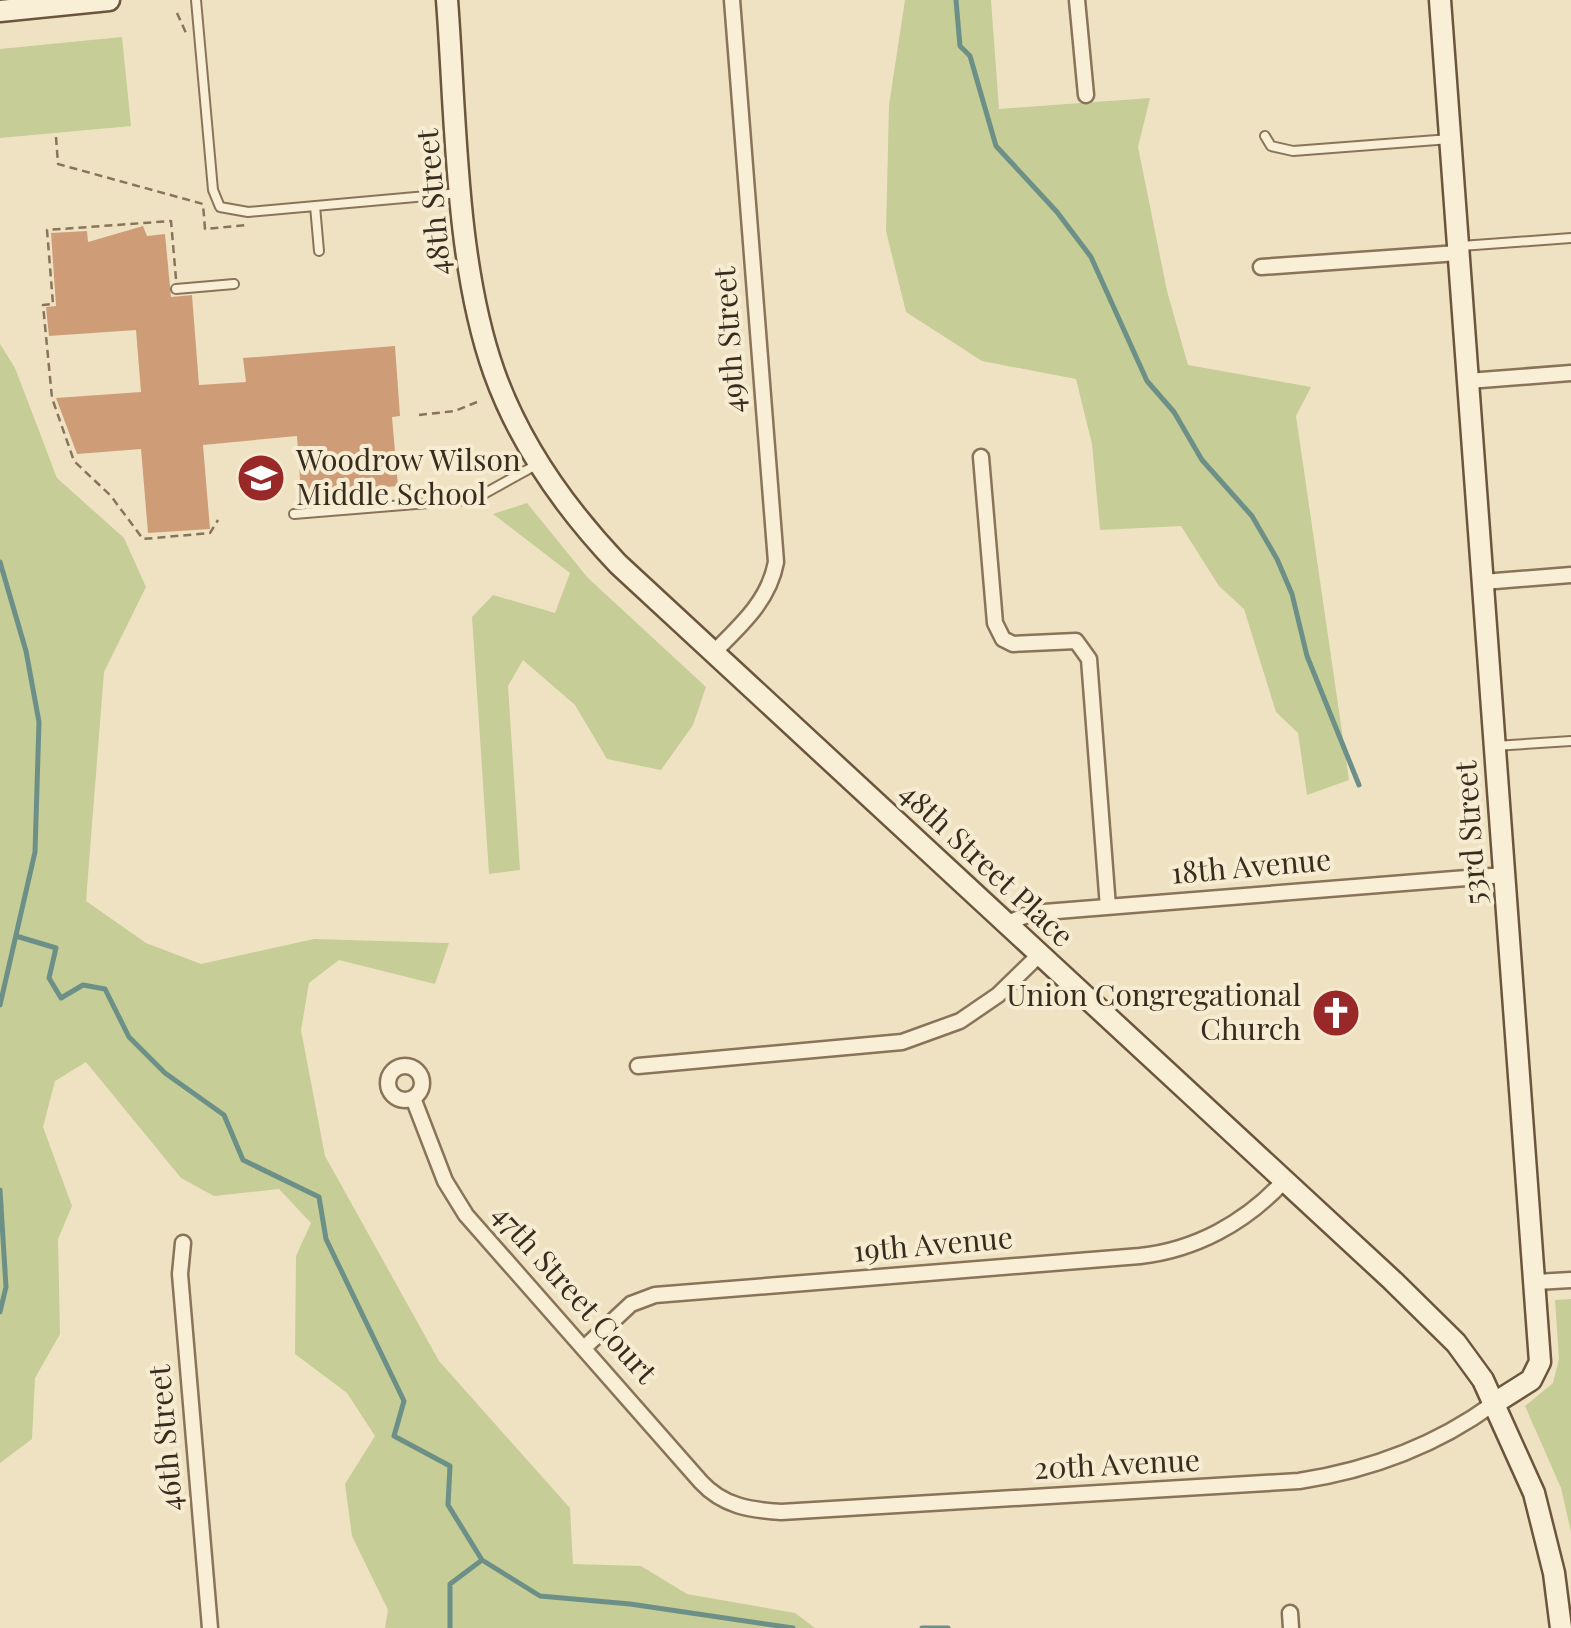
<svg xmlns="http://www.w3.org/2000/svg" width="1571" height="1628" font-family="'Playfair Display',serif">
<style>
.green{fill:#c6cd96}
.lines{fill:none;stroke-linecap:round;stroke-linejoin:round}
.stream{stroke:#6c9087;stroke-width:5}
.building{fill:#ce9d78}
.lane-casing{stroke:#897459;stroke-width:12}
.street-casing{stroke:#897459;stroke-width:19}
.secondary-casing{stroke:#6b553c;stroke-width:25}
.path{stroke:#897459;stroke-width:2.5;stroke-dasharray:8 5;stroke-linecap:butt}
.lane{stroke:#f9efd6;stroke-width:8}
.street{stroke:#f9efd6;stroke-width:14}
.secondary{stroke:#f9efd6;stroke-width:20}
.labels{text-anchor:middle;stroke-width:8;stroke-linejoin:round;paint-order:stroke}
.street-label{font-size:30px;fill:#392b1e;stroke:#f6ecd2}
.poi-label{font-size:30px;fill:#392b1e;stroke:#f6ecd2;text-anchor:start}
</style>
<rect width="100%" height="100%" fill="#efe2c3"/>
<path class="green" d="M905 0H991L999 109 1150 98 1138 147 1167 291 1188 365 1311 387 1296 416 1349 780 1307 795 1298 733 1276 712 1244 609 1219 586 1181 526 1100 530 1092 444 1076 379 982 361 906 312 886 231 889 105Z
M122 37 131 126 0 138V49Z
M0 344 15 368 57 478 124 538 146 587 104 672 86 901 146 943 201 964 314 939 449 943 435 984 339 960 309 983 301 1030 325 1156 439 1361 570 1508 573 1564 641 1566 687 1594 795 1613 815 1628H385L388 1610 352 1536 345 1484 375 1436 347 1393 295 1354 296 1256 311 1223 279 1189 214 1196 181 1178 86 1062 55 1081 43 1127 72 1206 58 1239 60 1334 35 1378 32 1439 0 1463Z
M527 503 588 578 706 687 693 725 661 770 607 759 575 705 523 660 508 686 520 870 489 874 472 617 493 595 555 613 570 573 493 514Z
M1571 1299V1532L1561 1488 1525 1406 1553 1383 1559 1359 1555 1300Z"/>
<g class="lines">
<path class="stream" d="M956 0 960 46 970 56 996 146 1057 212 1091 257 1147 381 1174 412 1202 460 1252 516 1277 559 1292 594 1307 656 1359 785
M0 562 26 651 39 722 35 852 0 1005
M16 936 56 948 49 978 61 998 83 985 105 989 129 1037 165 1073 224 1115 243 1160 319 1197 326 1239 404 1401 394 1436 450 1466 448 1505 482 1560 540 1596 630 1604 793 1628
M0 1190 6 1287 0 1312
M450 1628V1584L482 1560
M922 1628H948"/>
</g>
<path class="building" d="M143 226 147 236 165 234 171 297 192 295 199 385 246 382 243 358 395 346 400 416 392 417 398 486 301 494 297 436 203 445 210 529 148 533 141 449 77 454 56 398 141 392 136 330 49 336 46 307 56 306 51 233 87 231 88 242Z"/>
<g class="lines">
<g class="lane-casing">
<path id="lane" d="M196 0 213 190 220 207 248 212 460 193
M1265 136 1271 146 1293 151 1450 139
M315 206 319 251
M1461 246 1571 238
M176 289 234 284
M294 514 465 500 480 496 536 465
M1495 746 1571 741"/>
</g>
<g class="street-casing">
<path id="street" d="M1077 0 1086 95
M1261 267 1458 253
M1468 381 1571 373
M981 457 995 623 1003 639 1013 644 1076 641 1089 659 1108 907
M1483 582 1571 575
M713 653C740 626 769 601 776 562L732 0
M1005 924 1032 913 1504 875
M388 1083a17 17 0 1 1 34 0a17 17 0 1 1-34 0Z
M638 1066 902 1042 960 1021 998 995 1039 955
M413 1098 445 1181 466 1215 701 1482C723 1506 750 1510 781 1512L1299 1481C1370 1470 1434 1447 1493 1404
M183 1243 180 1274 210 1628
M1536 1282 1571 1280
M585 1347 631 1304 655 1295 1140 1256C1195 1250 1245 1223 1283 1182
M1290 1613 1291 1628"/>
</g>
<g class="secondary-casing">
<path id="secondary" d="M447 0C456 117 455 262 494 372 520 445 565 508 618 564L1393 1281 1456 1343 1483 1380 1534 1493 1554 1573 1561 1628
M1440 0 1540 1362 1531 1380 1493 1404
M0 11 109 0"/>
</g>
<path class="path" d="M177 13 186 33
M56 137 58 164 203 204 205 229 246 225
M176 279 171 221 47 230 53 304 43 305 52 398 74 461 111 496 143 539 210 533 218 520
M419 415 455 411 477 402"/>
<use href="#lane" class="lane"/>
<use href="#street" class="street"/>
<use href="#secondary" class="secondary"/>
</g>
<defs>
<g id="school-disc" transform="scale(2.5)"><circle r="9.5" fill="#992928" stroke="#f6ecd2"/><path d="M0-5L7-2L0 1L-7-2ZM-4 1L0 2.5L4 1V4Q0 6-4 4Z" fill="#fff"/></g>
<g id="church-disc" transform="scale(2.5)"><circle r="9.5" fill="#992928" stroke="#f6ecd2"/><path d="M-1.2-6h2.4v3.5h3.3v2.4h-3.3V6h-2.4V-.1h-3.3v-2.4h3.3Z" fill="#fff"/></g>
</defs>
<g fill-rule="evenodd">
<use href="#school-disc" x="261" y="478"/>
<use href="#church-disc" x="1336" y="1013"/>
</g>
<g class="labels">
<g class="street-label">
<text transform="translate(434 202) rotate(-95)" y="10">48th Street</text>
<text transform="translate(730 340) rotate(-94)" y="10">49th Street</text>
<text transform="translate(1471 833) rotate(-94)" y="10">53rd Street</text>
<text transform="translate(986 865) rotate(43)" y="10">48th Street Place</text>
<text transform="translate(1251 867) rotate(-5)" y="10">18th Avenue</text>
<text transform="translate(933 1245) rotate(-5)" y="10">19th Avenue</text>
<text transform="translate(574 1294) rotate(48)" y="10">47th Street Court</text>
<text transform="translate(166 1438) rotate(-95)" y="10">46th Street</text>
<text transform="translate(1117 1465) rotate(-3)" y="10">20th Avenue</text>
</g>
<g class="poi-label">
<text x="296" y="471">Woodrow Wilson<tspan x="296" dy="34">Middle School</tspan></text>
<text x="1301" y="1006" text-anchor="end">Union Congregational<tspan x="1301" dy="34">Church</tspan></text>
</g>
</g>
</svg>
